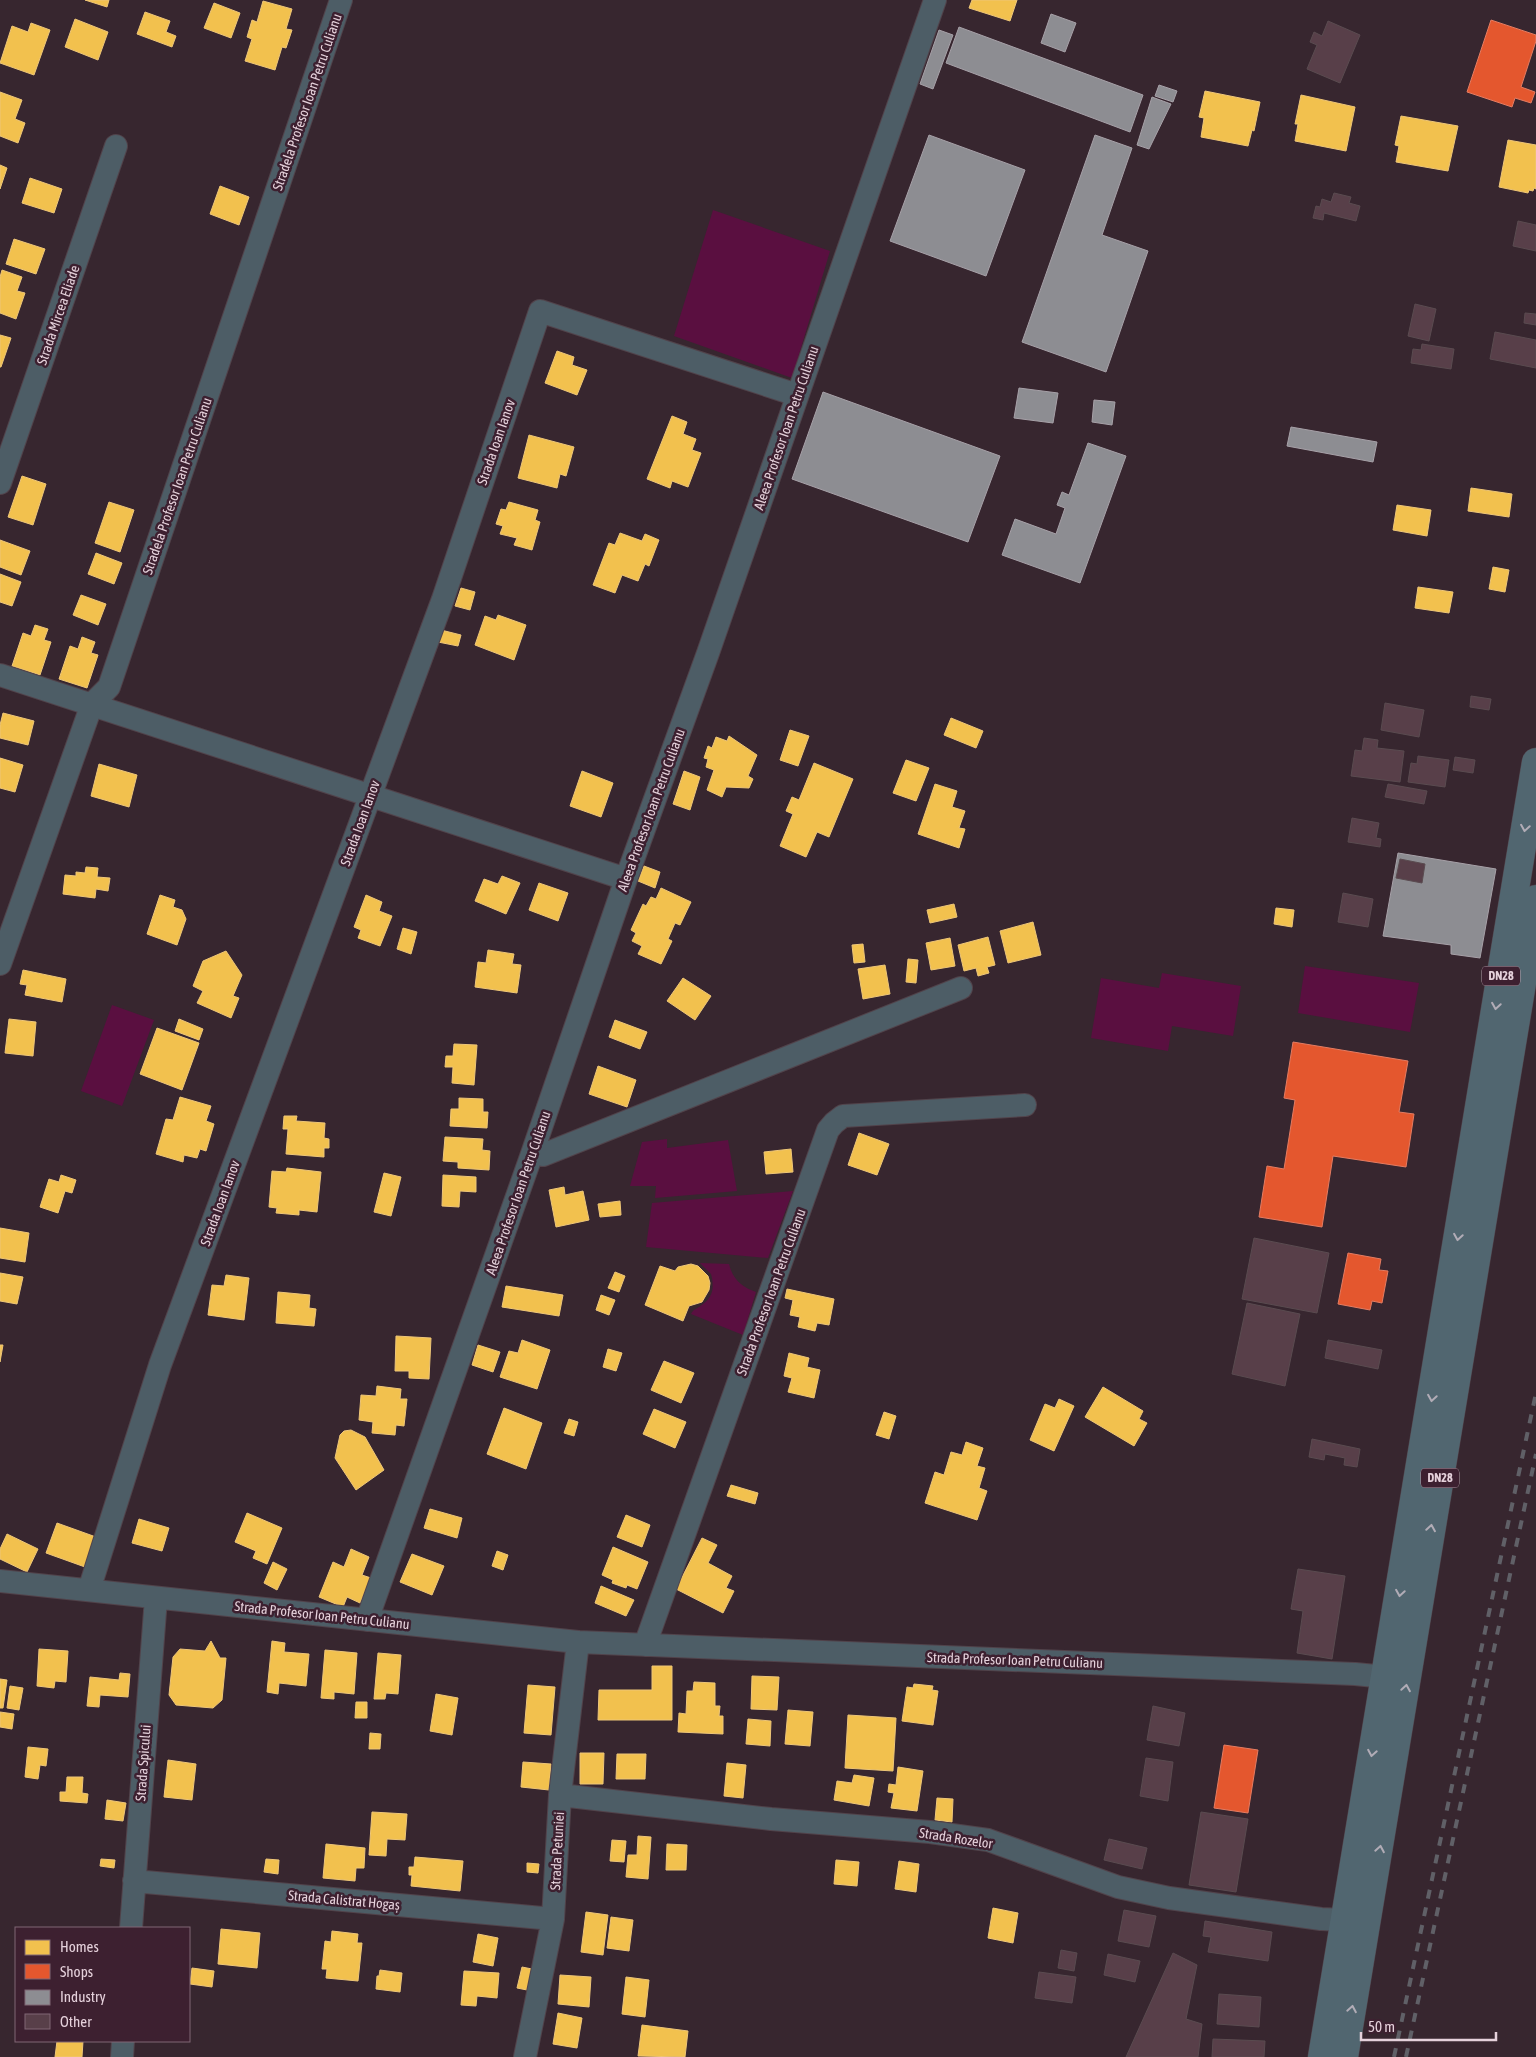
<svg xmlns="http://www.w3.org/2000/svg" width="1536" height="2057" font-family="'Asap Condensed',sans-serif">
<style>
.green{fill:#5a0f40}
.homes{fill:#f2c14e;stroke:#eec678}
.shops{fill:#e4572e;stroke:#e47c62}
.industry{fill:#8d8d92;stroke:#a7a1a8}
.building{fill:#583f49;stroke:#5a4b50}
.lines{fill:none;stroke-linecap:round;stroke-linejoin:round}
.minor-casing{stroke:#51434b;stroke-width:24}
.highway-casing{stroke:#51434b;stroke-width:29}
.minor{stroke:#4d5d66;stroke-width:22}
.highway{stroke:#516670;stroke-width:28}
.rail{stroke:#606067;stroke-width:4;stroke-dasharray:9 9;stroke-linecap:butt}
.oneway{stroke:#b1acb6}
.labels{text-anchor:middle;stroke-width:5;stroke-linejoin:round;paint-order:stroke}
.shield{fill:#3d2030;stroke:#b39ca8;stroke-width:1}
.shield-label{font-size:12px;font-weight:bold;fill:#e5d1db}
.street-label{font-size:14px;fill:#e5d1db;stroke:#3d2030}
</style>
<rect width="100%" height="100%" fill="#37262f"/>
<path class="green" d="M713 210 830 251 792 378 674 336Z
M1305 966 1419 983 1410 1032 1298 1013Z
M1162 973 1241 986 1233 1036 1172 1026 1168 1051 1091 1038 1101 978 1159 988Z
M112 1005 154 1020 122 1106 81 1091Z
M667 1139V1148L728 1140 737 1191 655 1198 656 1186H630L642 1142Z
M793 1191 768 1258 646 1247 652 1203Z
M700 1263 729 1264C733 1280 742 1287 756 1292L743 1335 691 1314C694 1308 698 1309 703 1304 714 1296 714 1285 711 1274Z"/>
<path class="homes" d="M85 0H109L107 7Z
M972 0H1017L1010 21 969 8Z
M263 1 292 9 286 29 292 30 286 48 282 47 275 70 245 61 252 39 247 37 252 20 257 22Z
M214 3 240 13 231 38 204 28Z
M145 12 170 21 166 32 176 36 172 47 137 34Z
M75 19 108 32 98 60 65 47Z
M31 23 50 30 34 75 0 63 12 26 28 32Z
M1205 91 1260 102 1254 131 1252 130 1248 146 1201 137 1204 118 1199 117Z
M0 92 22 100 15 119 25 123 18 143 0 136Z
M1301 95 1355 107 1346 151 1295 141 1298 124H1295Z
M1401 116 1458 126 1448 171 1396 162 1399 146 1395 145Z
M1508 140 1536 145V189L1534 188 1533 191 1529 190 1528 193 1499 187Z
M0 165 7 168 0 189Z
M30 178 62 189 54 213 22 203Z
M220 186 249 197 239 225 210 214Z
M14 239 45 249 36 274 6 264Z
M2 270 22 277 17 291 25 293 16 319 0 313V277Z
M0 335 11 338 1 367H0Z
M557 351 574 357 572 365 587 370 577 395 545 383Z
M672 416 687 422 683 434 696 439 692 450 701 453 688 487 672 481 670 488 647 479Z
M529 435 574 447 566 476 560 474 557 488 518 478Z
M22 476 46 484 33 525 8 517Z
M1471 488 1512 494 1509 517 1468 511Z
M109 502 134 510 120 552 95 543Z
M509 502 538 510 535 520 540 522 532 550 514 545 517 538 500 534 503 526 496 524 501 509 506 510Z
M1397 505 1431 510 1427 536 1393 530Z
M620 533 642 541 645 534 659 540 649 566 645 564 638 581 622 575 615 593 593 585 609 543 615 545Z
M0 540 30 551 21 575 0 567Z
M96 553 122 563 114 584 88 574Z
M1493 567 1509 570 1505 592 1489 589Z
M0 574 21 582 12 606 0 602Z
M1418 587 1453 592 1449 613 1415 608Z
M461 588 475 592 470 610 455 606Z
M81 595 106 604 98 625 73 615Z
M498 615 526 625 514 660 475 645 485 616 496 620Z
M35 625 48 629 44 640 51 642 40 675 12 666 23 633 31 636Z
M441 630 461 635 458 646 438 642Z
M82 637 95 642 91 653 98 655 87 688 59 679 70 646 78 649Z
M3 713 34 721 28 745 0 738V725Z
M951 718 983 731 976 748 944 735Z
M790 730 809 736 798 766 780 760Z
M729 736 757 755 748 776 753 779 749 788 726 787 722 797 707 790 714 770 706 767 708 759 704 758 708 746 712 748 716 737 727 741Z
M0 758 23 765 15 792 0 788Z
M906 760 929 768 916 801 893 793Z
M814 763 853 779 829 837 817 832 806 857 780 846 793 814 786 811 792 797 799 800Z
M99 764 137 775 129 807 91 796Z
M582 771 613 783 601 817 570 806Z
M684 771 700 777 690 810 673 804Z
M935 784 957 791 952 807 965 811 959 828 965 829 959 848 918 834Z
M644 866 660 872 655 888 638 881Z
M86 867 98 868 97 877 110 878 108 891 96 889 95 898 63 894 65 875 76 876V872L85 873Z
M502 876 520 883 506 914 475 901 484 879 498 884Z
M539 883 568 893 558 921 529 910Z
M661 888 691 902 680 925 675 923 668 939 672 941 661 964 638 954 642 946 632 941 636 933 631 930 643 904 646 906 651 897 656 899Z
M160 895 175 900 173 907 182 910 186 919 177 945 147 934Z
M366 895 382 902 379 911 392 916 380 946 358 938 361 930 354 927Z
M954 904 957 917 930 923 927 910Z
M1276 908 1294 910 1292 927 1274 924Z
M1033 922 1041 955 1008 963 1000 931Z
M403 928 417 932 411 954 397 949Z
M988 937 995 965 987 967 989 973 978 976 976 968 964 971 958 945Z
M950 938 955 966 931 970 926 943Z
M863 944 865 962 854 963 852 945Z
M488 950 514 954 512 964 521 965 517 993 475 987 478 962 486 963Z
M226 951 242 975 233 996 239 998 231 1018 197 1003 203 991 193 986 203 961Z
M908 959 918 960 916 983 906 982Z
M885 965 890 994 863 999 858 969Z
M23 970 66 979 62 1002 25 995 27 985 20 984Z
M683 978 711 996 695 1020 667 1001Z
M9 1019 36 1022 33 1056 5 1053Z
M179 1019 203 1029 199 1040 175 1031Z
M615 1020 647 1032 640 1049 609 1037Z
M157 1028 199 1043 182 1090 140 1074Z
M454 1044 477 1045 474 1085 452 1083 453 1067H445L446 1056H453Z
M598 1066 636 1080 627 1107 589 1094Z
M180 1097 211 1106 206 1121 214 1124 206 1151 200 1149 197 1158 184 1155 183 1162 156 1154 166 1119 173 1120Z
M459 1098 483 1099V1112H488L487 1128 450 1126 451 1109H459Z
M284 1116H297L296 1121 325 1123 324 1138 329 1139V1148H324V1157L286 1154 288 1129H283Z
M859 1133 889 1144 877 1175 848 1165Z
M445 1137 483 1139 482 1150 490 1151 489 1170 458 1168V1162L443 1161Z
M791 1149 793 1172 766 1174 764 1152Z
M287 1168 321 1172 317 1212 299 1210V1215L276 1213 277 1208 269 1207 272 1171 286 1172Z
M384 1173 401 1177 391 1216 374 1212Z
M61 1175 76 1180 72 1193 65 1191 58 1213 40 1207 49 1179 59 1182Z
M443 1175 476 1177V1192L460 1191 459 1207 442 1206Z
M564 1187 565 1195 583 1191 589 1220 556 1227 549 1190Z
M620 1201 621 1215 600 1217 598 1204Z
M0 1228 29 1233 25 1262 0 1258Z
M691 1264 698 1266 708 1276 710 1283 709 1290 702 1302 689 1306 683 1321 645 1305 660 1266 675 1271 678 1267Z
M615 1272 625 1276 619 1292 608 1288Z
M0 1273 23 1277 17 1304 0 1301Z
M226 1275 249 1278 244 1320 208 1315 212 1285 224 1286Z
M506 1286 563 1295 559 1316 502 1307Z
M787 1289 834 1299 829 1325 817 1323 815 1331 798 1327 800 1317 790 1315 793 1300 785 1298Z
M278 1292 310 1295 309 1308 316 1309 314 1326 276 1323Z
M601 1295 615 1300 609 1315 596 1310Z
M396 1336 431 1338 429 1379 409 1378V1371H395Z
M522 1340 550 1350 537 1389 500 1377 509 1351 518 1353Z
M0 1345H3L0 1362Z
M478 1345 500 1352 493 1372 472 1365Z
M608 1349 622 1353 616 1371 603 1367Z
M789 1353 809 1358 807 1367 820 1370 814 1398 788 1392 792 1378 784 1376Z
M664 1361 694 1373 681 1403 651 1390Z
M377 1386 401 1389 400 1399H407L404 1426 396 1425 395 1435 372 1433 373 1422 359 1420 361 1395 376 1396Z
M1103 1387 1143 1411 1139 1419 1147 1423 1134 1446 1085 1417Z
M1059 1399 1074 1406 1054 1451 1030 1440 1045 1404 1055 1408Z
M504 1408 542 1423 526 1469 487 1454Z
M654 1409 686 1422 675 1448 643 1434Z
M884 1412 896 1416 889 1439 876 1435Z
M569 1419 578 1422 574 1436 564 1433Z
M351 1430 365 1437 384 1470 356 1490 335 1458 340 1435 344 1431Z
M966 1442 983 1448 977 1466 985 1468 979 1488 987 1491 977 1520 925 1503 935 1472 944 1475 951 1452 962 1455Z
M731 1485 758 1493 755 1504 727 1496Z
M430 1509 462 1518 457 1538 424 1528Z
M247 1513 282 1528 267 1564 253 1558 256 1551 235 1542Z
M626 1515 650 1525 642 1547 617 1537Z
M139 1519 169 1528 162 1551 132 1543Z
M57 1523 96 1537 85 1567 46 1553Z
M7 1534 38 1549 27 1572 0 1559V1549Z
M702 1538 717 1545 708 1563 732 1576 726 1588 734 1591 723 1613 676 1589Z
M613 1547 648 1562 637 1589 627 1585 626 1588 612 1583 613 1580 602 1575Z
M351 1549 369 1557 362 1575 371 1578 360 1603 347 1597 343 1607 319 1597 333 1562 344 1567Z
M497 1551 508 1555 503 1570 492 1566Z
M412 1554 444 1566 432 1595 400 1582Z
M273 1562 287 1569 277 1590 264 1583Z
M601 1586 634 1600 626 1616 595 1603Z
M211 1641 220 1658H226L222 1700 213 1708 176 1705 169 1695 173 1657 180 1649 205 1651Z
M272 1641 285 1643 284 1652 309 1654 306 1686 279 1683 278 1694 267 1692Z
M39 1649 68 1651 66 1682 55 1681 54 1688 37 1686Z
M325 1650 357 1653 354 1694 334 1692V1699L321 1698Z
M378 1653 401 1655 398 1694 386 1693 385 1699H374Z
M652 1666H672V1720H598L599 1690H652Z
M120 1673 130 1674 128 1697 100 1695 99 1707 87 1706 90 1677 119 1680Z
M752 1676 779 1677 777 1710 751 1709Z
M0 1679 7 1680 3 1708H0Z
M694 1682 715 1683V1706H720L719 1716H723V1734L678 1732 679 1713 686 1714 687 1691H693Z
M914 1684 933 1686 932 1690 938 1691 933 1725 902 1721 907 1687 913 1688Z
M528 1685 555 1687 551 1735 524 1733Z
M10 1686 23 1688 19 1710 7 1708Z
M436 1694 458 1698 452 1735 430 1731Z
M356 1702H367V1718H355Z
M788 1710 813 1712 810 1746 785 1744Z
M0 1712 14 1714 12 1729 0 1727Z
M848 1715 896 1718 893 1771 845 1768Z
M748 1719 771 1721 770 1746 746 1744Z
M370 1733 381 1734 380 1749H369Z
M28 1747 48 1749 46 1766 40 1765 38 1779 25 1777Z
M580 1753H604L603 1784H580Z
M617 1754H646L645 1779H616Z
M168 1760 196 1764 192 1800 164 1797Z
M523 1762 551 1764 549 1790 521 1787Z
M727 1763 746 1765 743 1798 724 1796Z
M898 1767 923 1771 917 1811 891 1808 894 1793 888 1792 889 1784 896 1785Z
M854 1775 874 1778 869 1806 834 1800 837 1781 852 1783Z
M67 1777H83L82 1793 88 1794 87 1803 60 1801V1792H66Z
M937 1798 953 1799 952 1822 935 1820Z
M107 1800 126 1803 123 1821 105 1819Z
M372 1812 407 1814 405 1840 387 1839 386 1856 369 1855Z
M638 1836 651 1837 648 1879 626 1877 628 1855H637Z
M612 1840 626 1841 624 1862 610 1861Z
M326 1844 365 1848 364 1868H356L355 1881 323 1878Z
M667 1844 687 1845 686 1870H666Z
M415 1857 463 1861 460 1891 411 1886 412 1875H409V1867H414Z
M101 1859 115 1860 114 1868 100 1866Z
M266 1859 279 1860 278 1874 264 1872Z
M836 1860 859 1862 857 1886 834 1884Z
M899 1861 919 1864 916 1892 895 1889Z
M527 1863 539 1864 538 1873 527 1872Z
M993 1908 1018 1913 1013 1943 988 1938Z
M586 1912 608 1915 603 1955 581 1952Z
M611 1917 633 1920 629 1951 607 1948Z
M221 1929 260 1933 257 1968 218 1964Z
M332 1931 358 1934 357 1943H362L358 1981 326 1978 327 1969H322L325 1941 331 1942Z
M478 1934 498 1938 493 1966 473 1962Z
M522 1967 532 1969 527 1990 517 1988Z
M192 1968 214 1971 212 1987 190 1984Z
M380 1970 402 1973 400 1992 376 1989 377 1976H379Z
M464 1971 499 1973 497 1998 477 1996 476 2006 461 2005Z
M560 1975 591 1977 589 2007 558 2004Z
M626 1977 649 1980 645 2017 622 2014Z
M558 2013 582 2018 577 2048 553 2044Z
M642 2025 688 2031 685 2057 638 2056Z
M57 2041H83L82 2057H55Z"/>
<path class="shops" d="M1491 20 1536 35V41L1521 87 1535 92 1531 103 1515 98 1512 107 1467 92Z
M1293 1042 1408 1061 1399 1112 1414 1114 1406 1167 1333 1156 1322 1227 1259 1217 1267 1166 1284 1169 1295 1100 1284 1098Z
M1348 1253 1381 1259 1379 1270 1388 1271 1382 1303 1372 1301 1370 1310 1338 1304Z
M1224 1745 1258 1750 1248 1813 1214 1808Z"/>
<path class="industry" d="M1051 14 1076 23 1065 52 1041 43Z
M959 27 1143 95 1130 132 946 63Z
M939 30 953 35 933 89 920 84Z
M1159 85 1177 91 1173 102 1155 96Z
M1152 97 1171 104 1149 149 1137 145Z
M929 135 1025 170 986 276 890 241Z
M1095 135 1132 148 1102 235 1148 251 1106 372 1022 342Z
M1019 388 1058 393 1053 423 1014 418Z
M823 392 1000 456 968 542 792 479Z
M1094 400 1115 402 1112 425 1092 422Z
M1291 427 1377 442 1373 462 1287 446Z
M1088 443 1126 456 1080 583 1002 555 1015 519 1056 534 1065 508 1057 505 1062 492 1069 495Z
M1398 853 1496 869 1480 958 1451 954V945L1383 936Z"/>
<path class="building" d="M1328 21 1360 35 1340 83 1307 69 1317 45 1310 42 1314 32 1322 36Z
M1334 193 1351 197 1349 203 1360 206 1356 221 1324 213 1323 220 1313 218 1316 206 1320 207 1322 199 1331 202Z
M1518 221 1536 225V251L1513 246Z
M1415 304 1436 309 1429 341 1408 336Z
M1525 313 1536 314V325L1524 323Z
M1495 332 1536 340V368L1490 359Z
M1422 344 1454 349 1451 369 1411 363 1413 349 1421 350Z
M1471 696 1491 699 1489 710 1470 707Z
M1385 703 1424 710 1419 737 1381 730Z
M1364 738 1378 740 1377 748 1404 751 1400 782 1351 776 1355 750 1362 751Z
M1418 756 1449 760 1445 787 1408 782 1411 763 1417 764Z
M1455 757 1475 760 1473 773 1453 770Z
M1388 784 1427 791 1424 804 1385 797Z
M1352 818 1379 823 1376 838 1381 839 1380 847 1348 842Z
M1400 859 1425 864 1422 883 1396 878Z
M1343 893 1373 899 1368 927 1338 922Z
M1254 1238 1329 1253 1317 1313 1242 1299Z
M1247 1303 1300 1314 1285 1386 1232 1374Z
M1328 1340 1382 1350 1378 1369 1325 1358Z
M1312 1439 1360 1449 1357 1467 1344 1465 1345 1458 1325 1454 1324 1460 1309 1457Z
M1298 1569 1345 1576 1332 1659 1297 1653 1303 1611 1291 1609Z
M1153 1706 1185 1713 1179 1746 1147 1740Z
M1146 1758 1173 1762 1168 1801 1140 1796Z
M1201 1812 1248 1819 1236 1892 1189 1885Z
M1109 1839 1147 1848 1142 1869 1104 1860Z
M1124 1910 1156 1916 1149 1947 1118 1941Z
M1205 1921 1272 1932 1268 1961 1208 1952 1211 1937 1203 1936Z
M1061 1950 1077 1953 1074 1971 1058 1968Z
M1173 1953 1197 1965 1186 2019 1202 2024 1198 2057H1126Z
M1108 1954 1140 1961 1135 1982 1104 1975Z
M1039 1972 1076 1977 1072 2003 1035 1998Z
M1219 1994 1261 1997 1259 2027 1217 2024Z
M1213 2039 1265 2041 1264 2057H1212Z"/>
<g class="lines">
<g class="minor-casing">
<path id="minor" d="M0 483 116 146
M0 675 626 879
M0 964 92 704 109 687 341 0
M533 1151 543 1155 961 988
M0 1581 578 1642 1355 1674 1386 1677
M89 1590 160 1365 443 599 540 311 797 395
M367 1620 533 1151 626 879 708 653 935 0
M645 1645 828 1130 834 1123 843 1116 1025 1105
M560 1795 771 1819 930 1832 988 1840 1118 1887 1169 1898 1321 1919 1345 1920
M134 1881 553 1919
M131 1928 156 1598
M122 2057 123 2041
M525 2057 553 1919 560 1795 578 1642"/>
</g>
<g class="highway-casing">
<path id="highway" d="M1322 2057 1536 762
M1344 2057C1410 1672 1471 1285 1536 899"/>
</g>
<use href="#minor" class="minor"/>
<use href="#highway" class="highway"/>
<path class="rail" d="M1394 2057 1536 1393
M1406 2057 1536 1454"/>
</g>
<defs><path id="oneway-chevron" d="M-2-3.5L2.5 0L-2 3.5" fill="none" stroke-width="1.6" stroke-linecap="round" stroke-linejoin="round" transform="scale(1.25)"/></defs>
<g class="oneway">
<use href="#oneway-chevron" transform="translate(1525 828) rotate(99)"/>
<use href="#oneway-chevron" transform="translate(1496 1006) rotate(99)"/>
<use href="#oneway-chevron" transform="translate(1458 1237) rotate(99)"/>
<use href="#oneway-chevron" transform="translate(1432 1398) rotate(99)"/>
<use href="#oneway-chevron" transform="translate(1431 1528) rotate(-81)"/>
<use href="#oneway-chevron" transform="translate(1400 1593) rotate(99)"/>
<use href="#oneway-chevron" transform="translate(1406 1688) rotate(-81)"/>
<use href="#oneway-chevron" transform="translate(1372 1753) rotate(100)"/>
<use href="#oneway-chevron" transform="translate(1380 1849) rotate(-80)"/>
<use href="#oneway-chevron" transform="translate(1352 2009) rotate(-80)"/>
</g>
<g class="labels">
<g class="shield">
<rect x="1482" y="966.5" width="38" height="19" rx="4"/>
<rect x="1421" y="1468.5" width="38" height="19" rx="4"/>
</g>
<g class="shield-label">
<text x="1501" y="980">DN28</text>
<text x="1440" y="1482">DN28</text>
</g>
<g class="street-label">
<text transform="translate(307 102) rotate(-71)" y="5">Stradela Profesor Ioan Petru Culianu</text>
<text transform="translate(58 315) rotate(-71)" y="5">Strada Mircea Eliade</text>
<text transform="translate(786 428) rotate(-71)" y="5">Aleea Profesor Ioan Petru Culianu</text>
<text transform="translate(496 442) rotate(-71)" y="5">Strada Ioan Ianov</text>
<text transform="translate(177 486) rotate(-71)" y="5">Stradela Profesor Ioan Petru Culianu</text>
<text transform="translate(651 810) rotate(-70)" y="5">Aleea Profesor Ioan Petru Culianu</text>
<text transform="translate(360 823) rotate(-70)" y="5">Strada Ioan Ianov</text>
<text transform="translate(518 1193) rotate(-71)" y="5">Aleea Profesor Ioan Petru Culianu</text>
<text transform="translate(220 1203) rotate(-70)" y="5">Strada Ioan Ianov</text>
<text transform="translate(771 1292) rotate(-70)" y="5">Strada Profesor Ioan Petru Culianu</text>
<text transform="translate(322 1615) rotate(6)" y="5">Strada Profesor Ioan Petru Culianu</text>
<text transform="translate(1015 1660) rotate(2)" y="5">Strada Profesor Ioan Petru Culianu</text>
<text transform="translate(143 1763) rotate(-86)" y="5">Strada Spicului</text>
<text transform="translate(956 1838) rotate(9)" y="5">Strada Rozelor</text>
<text transform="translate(557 1851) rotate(-87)" y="5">Strada Petuniei</text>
<text transform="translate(344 1900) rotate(5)" y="5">Strada Calistrat Hogaș</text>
</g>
</g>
<rect x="15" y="1927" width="175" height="115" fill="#3d2030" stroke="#806774"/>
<rect x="25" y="1940" width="25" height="15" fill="#f2c14e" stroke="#806774"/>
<text x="60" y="1952" font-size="15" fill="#e5d1db">Homes</text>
<rect x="25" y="1964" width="25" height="15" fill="#e4572e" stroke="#806774"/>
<text x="60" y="1977" font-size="15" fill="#e5d1db">Shops</text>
<rect x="25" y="1990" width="25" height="15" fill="#8d8d92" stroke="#806774"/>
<text x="60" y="2002" font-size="15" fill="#e5d1db">Industry</text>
<rect x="25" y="2014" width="25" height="15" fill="#583f49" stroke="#806774"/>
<text x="60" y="2027" font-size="15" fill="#e5d1db">Other</text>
<path d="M1361 2032v8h135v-8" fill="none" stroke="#e5d1db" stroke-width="2.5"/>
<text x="1368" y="2032" font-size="15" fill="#e5d1db" stroke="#3d2030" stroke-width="4" paint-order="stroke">50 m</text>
</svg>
